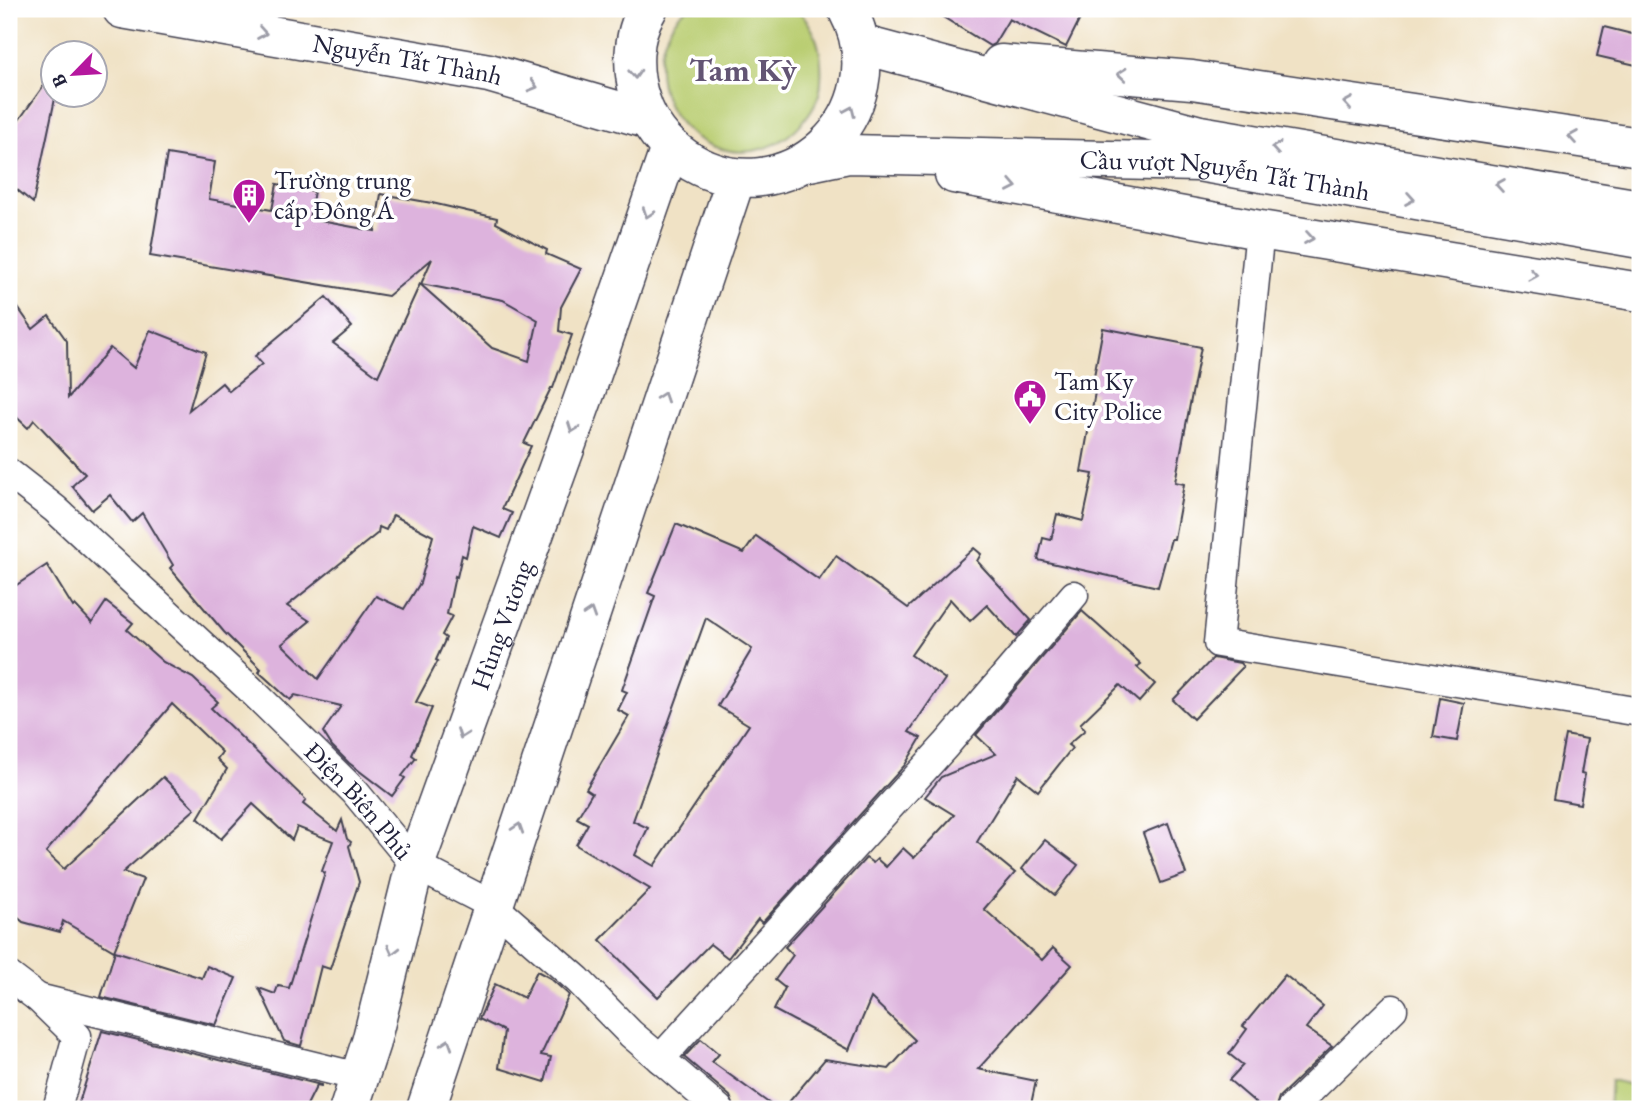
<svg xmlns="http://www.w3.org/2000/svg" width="1649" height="1118" font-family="'EB Garamond',serif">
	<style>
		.green { fill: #bace72; stroke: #6e7856; stroke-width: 2 }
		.building { fill: #ddb3dd; fill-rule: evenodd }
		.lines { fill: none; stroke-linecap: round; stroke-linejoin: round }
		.minor-casing { stroke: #413f50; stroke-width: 31 }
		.secondary-casing { stroke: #413f50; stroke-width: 41 }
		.minor { stroke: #fff; stroke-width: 28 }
		.secondary { stroke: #fff; stroke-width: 38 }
		.oneway { stroke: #9c9ca7 }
		.labels { text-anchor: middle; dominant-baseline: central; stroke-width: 7; stroke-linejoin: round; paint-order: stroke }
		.street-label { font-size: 26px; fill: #22223b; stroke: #fff }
		.poi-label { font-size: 26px; fill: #22223b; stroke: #fff; text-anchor: start }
		.district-label { font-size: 33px; font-weight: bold; fill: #635574; stroke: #fff }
	</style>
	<rect width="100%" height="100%" fill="#fff"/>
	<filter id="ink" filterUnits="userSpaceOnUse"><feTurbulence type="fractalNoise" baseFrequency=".0143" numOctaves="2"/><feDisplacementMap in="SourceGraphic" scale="14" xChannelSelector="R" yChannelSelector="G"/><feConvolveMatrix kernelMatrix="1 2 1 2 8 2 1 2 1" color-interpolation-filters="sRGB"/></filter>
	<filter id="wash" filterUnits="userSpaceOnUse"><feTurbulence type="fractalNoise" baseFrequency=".00686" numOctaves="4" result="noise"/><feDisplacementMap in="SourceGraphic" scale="28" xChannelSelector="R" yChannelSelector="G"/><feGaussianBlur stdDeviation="1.57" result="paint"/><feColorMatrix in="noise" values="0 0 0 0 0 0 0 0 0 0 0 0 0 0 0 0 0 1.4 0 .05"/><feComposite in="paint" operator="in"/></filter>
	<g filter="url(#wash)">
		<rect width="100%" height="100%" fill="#f0e2c5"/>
		<g class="green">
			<path d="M686,9h109c22,16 28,46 26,72 0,14 -8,28 -16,38 -49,63 -142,28 -145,-49 -1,-22 8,-47 26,-61z"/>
			<polygon points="1611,1080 1640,1087 1640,1109 1609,1109"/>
		</g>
		<g id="blocks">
			<g class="building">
				<polygon points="930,9 1085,9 1066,47 1009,19 994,44 990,46"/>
				<polygon points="1604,27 1640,36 1640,66 1597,56"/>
				<polygon points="52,74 52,94 56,94 33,203 9,183 9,134"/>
				<path d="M167,154l48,8 -6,37 63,11 5,-26 37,7 -5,28 66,12 6,-37 51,9 65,15 -1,5 51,27 -1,4 35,15 -20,38 -2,24 13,4 -19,53h-2l-27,55 7,3 -29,63 10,4 -11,25 -28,-12 -7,31 -4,-2 -5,22 -2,-1 -8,38 5,2 -10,19 4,3 -10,22 2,1 -22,41 16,6 -20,47 4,3 -14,18 3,2 -13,18 -43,-33 -17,-17 -9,-14 18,-26 -46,-11 -5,5 -31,-28 2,-3 -37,-37 -54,-64 3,-3 -31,-52 -10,9 -22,-27 -18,15 -20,-24 13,-12 -51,-54 -6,8 -19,-18v-115l24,34 16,-13 18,25 1,57 42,-50 24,20 16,-38 56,22 -17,58 33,-27 7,8 33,-27 -7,-8 71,-59 26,30 -19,16 45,33 42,-92 72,64 37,13 9,-41 -35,-20 -82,-16 11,-25 -44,37 -238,-40zM393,515l40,21 -13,47 -16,26 -28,-13 -58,83 -36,-35 28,-23 -23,-15 91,-73 1,-6 7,3z"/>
				<polygon points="1103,328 1201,347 1175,482 1184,484 1174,539 1171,539 1158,587 1038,560 1043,538 1051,540 1057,514 1083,521 1093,474 1081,472 1095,392 1091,392"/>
				<path d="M676,524l68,29 12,-17 63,44 17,-24 72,52 66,-60 7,6 -4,7 54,59 -15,17 -29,-32 -17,16 -20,-22 -39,56 34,24 -36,53 12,6 -16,27 -143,158 -4,-4 -30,39 -18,-14 -52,53 -58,-57 50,-51 -74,-44 12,-21 -11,-6 15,-25 -6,-4 43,-73 -11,-6 9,-18 -5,-2 33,-94 -7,-3zM706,618l46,31 -34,57 31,19 -95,141 -19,-11 13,-27 -15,-7z"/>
				<polygon points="47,565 73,607 75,605 92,623 106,602 133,623 127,630 163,662 193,678 218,702 211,708 306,800 303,804 337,831 342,820 347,839 351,842 349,846 359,882 330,969 321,966 301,1046 284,1041 259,988 275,994 278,986 289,988 325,873 322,871 333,841 297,827 292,840 253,804 221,839 198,818 227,769 217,759 222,752 172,704 46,852 64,869 163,777 195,809 123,872 143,879 114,951 63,921 60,932 23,922 9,910 9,590"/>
				<polygon points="1082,611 1141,664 1137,667 1155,684 1139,702 1120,685 1080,724 1085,730 1068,745 1072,748 1038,791 1018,775 977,842 1015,873 984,909 1042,960 1053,948 1072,965 978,1069 1036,1081 1030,1109 783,1109 825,1059 889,1069 915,1040 871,998 849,1050 774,1010 785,988 775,980 793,955 785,947 866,858 873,863 877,859 886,867 903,848 914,858 954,815 925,797 941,777 996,754 976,735"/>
				<polygon points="1213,658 1240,663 1243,667 1193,719 1173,700"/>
				<polygon points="1440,698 1464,703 1457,741 1433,737"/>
				<polygon points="1565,735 1587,739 1581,773 1585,774 1580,804 1553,799"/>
				<polygon points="1168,823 1186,874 1161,883 1143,833"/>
				<polygon points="1045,840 1078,865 1055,895 1022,869"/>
				<polygon points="115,951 202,978 207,966 236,978 216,1025 101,997"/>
				<polygon points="537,971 550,978 569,995 541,1055 551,1057 545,1082 499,1068 504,1031 479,1019 495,984 524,998"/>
				<polygon points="1285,975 1323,1006 1306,1028 1332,1046 1279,1097 1275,1109 1263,1109 1229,1080 1243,1065 1229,1054 1247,1029 1243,1026"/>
				<polygon points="102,1031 321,1085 321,1086 317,1085 305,1109 77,1109"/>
				<polygon points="701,1039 719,1054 712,1062 777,1109 735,1109 730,1096 684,1057"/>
			</g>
		</g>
	</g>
	<g filter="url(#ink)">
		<use href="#blocks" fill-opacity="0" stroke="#413f50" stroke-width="2"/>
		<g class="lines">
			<defs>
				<g id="minor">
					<polyline points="1260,230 1218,643 1640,712"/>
					<path id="s1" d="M9,473l46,36 196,181 104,102 60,73 77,40 86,75 53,54 88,75"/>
					<polyline points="9,976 38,998 77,1036 57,1109"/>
					<polyline points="38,998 359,1077"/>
					<polyline points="660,1059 946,745 1074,595"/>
					<polyline points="1291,1109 1393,1009"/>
				</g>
				<g id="secondary">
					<path id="s2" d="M122,9l367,64 158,46"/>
					<path d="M648,9c-17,27 -17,63 -7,92 8,24 23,43 44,57 99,66 218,-46 162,-149"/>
					<polyline points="860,44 1200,135 1640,209"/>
					<polyline points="1001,64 1192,80 1640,147"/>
					<path id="s3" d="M805,163l44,-9 349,8 442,77"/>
					<polyline points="954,174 1260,230 1640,292"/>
					<path id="s4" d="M349,1109l22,-67 44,-177 172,-477 83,-240"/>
					<polyline points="426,1109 736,178"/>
				</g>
			</defs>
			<use href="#minor" class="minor-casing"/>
			<use href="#secondary" class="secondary-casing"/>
			<use href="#minor" class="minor"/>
			<use href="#secondary" class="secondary"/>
		</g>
		<defs><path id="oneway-chevron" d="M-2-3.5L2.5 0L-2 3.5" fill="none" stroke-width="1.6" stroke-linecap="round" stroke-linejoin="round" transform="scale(1.75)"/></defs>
		<g class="oneway">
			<use href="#oneway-chevron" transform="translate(262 33) rotate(10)"/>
			<use href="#oneway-chevron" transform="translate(635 74) rotate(87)"/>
			<use href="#oneway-chevron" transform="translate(1122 74) rotate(-175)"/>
			<use href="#oneway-chevron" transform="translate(533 86) rotate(16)"/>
			<use href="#oneway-chevron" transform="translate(1348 103) rotate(-171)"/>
			<use href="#oneway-chevron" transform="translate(850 111) rotate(-66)"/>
			<use href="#oneway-chevron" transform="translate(1573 137) rotate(-171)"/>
			<use href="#oneway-chevron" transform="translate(1276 148) rotate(-171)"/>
			<use href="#oneway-chevron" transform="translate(1500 185) rotate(-171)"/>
			<use href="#oneway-chevron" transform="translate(1012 186) rotate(11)"/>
			<use href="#oneway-chevron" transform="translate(1410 199) rotate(10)"/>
			<use href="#oneway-chevron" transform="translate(648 213) rotate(109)"/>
			<use href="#oneway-chevron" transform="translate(1309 238) rotate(9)"/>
			<use href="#oneway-chevron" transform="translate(1533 275) rotate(9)"/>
			<use href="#oneway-chevron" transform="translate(663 397) rotate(-71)"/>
			<use href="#oneway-chevron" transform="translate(573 428) rotate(110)"/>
			<use href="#oneway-chevron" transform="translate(590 613) rotate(-72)"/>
			<use href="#oneway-chevron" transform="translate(462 734) rotate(110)"/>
			<use href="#oneway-chevron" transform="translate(518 828) rotate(-72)"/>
			<use href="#oneway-chevron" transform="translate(393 950) rotate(104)"/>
			<use href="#oneway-chevron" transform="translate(447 1044) rotate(-72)"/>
		</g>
	</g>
	<defs>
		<symbol id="building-pin" viewBox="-11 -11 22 30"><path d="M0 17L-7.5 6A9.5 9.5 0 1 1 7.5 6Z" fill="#b5179e" stroke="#fff"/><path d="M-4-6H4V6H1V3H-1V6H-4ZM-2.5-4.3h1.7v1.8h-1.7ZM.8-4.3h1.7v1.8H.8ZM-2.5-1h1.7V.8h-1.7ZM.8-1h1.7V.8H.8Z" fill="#fff"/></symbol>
		<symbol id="civic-pin" viewBox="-11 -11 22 30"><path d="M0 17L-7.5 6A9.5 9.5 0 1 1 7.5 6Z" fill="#b5179e" stroke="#fff"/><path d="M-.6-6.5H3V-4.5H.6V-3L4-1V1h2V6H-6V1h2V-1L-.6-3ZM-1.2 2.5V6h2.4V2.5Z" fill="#fff"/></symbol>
	</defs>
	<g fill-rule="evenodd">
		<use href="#building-pin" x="230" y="176" width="38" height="52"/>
		<use href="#civic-pin" x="1011" y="377" width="38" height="52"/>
	</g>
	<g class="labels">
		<g class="street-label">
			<text stroke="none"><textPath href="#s2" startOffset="290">Nguyễn Tất Thành</textPath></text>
			<text stroke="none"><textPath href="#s3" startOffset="422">Cầu vượt Nguyễn Tất Thành</textPath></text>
			<text stroke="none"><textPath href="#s4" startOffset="508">Hùng Vương</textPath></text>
			<text stroke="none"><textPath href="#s1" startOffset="480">Điện Biên Phủ</textPath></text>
		</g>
		<g class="poi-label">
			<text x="274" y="180">Trường trung<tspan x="274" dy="30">cấp Đông Á</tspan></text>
			<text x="1054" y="381">Tam Ky<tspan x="1054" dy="30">City Police</tspan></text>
		</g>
		<g class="district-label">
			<text x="743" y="69">Tam Kỳ</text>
		</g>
	</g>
	<rect width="1649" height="1118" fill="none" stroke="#fff" stroke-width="35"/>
	<g transform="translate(74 74) rotate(245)"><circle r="33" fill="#ffffff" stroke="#a7a7b1" stroke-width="2"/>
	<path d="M0-5L12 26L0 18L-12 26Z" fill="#b5179e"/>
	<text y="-10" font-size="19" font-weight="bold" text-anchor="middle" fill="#22223b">B</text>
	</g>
</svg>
